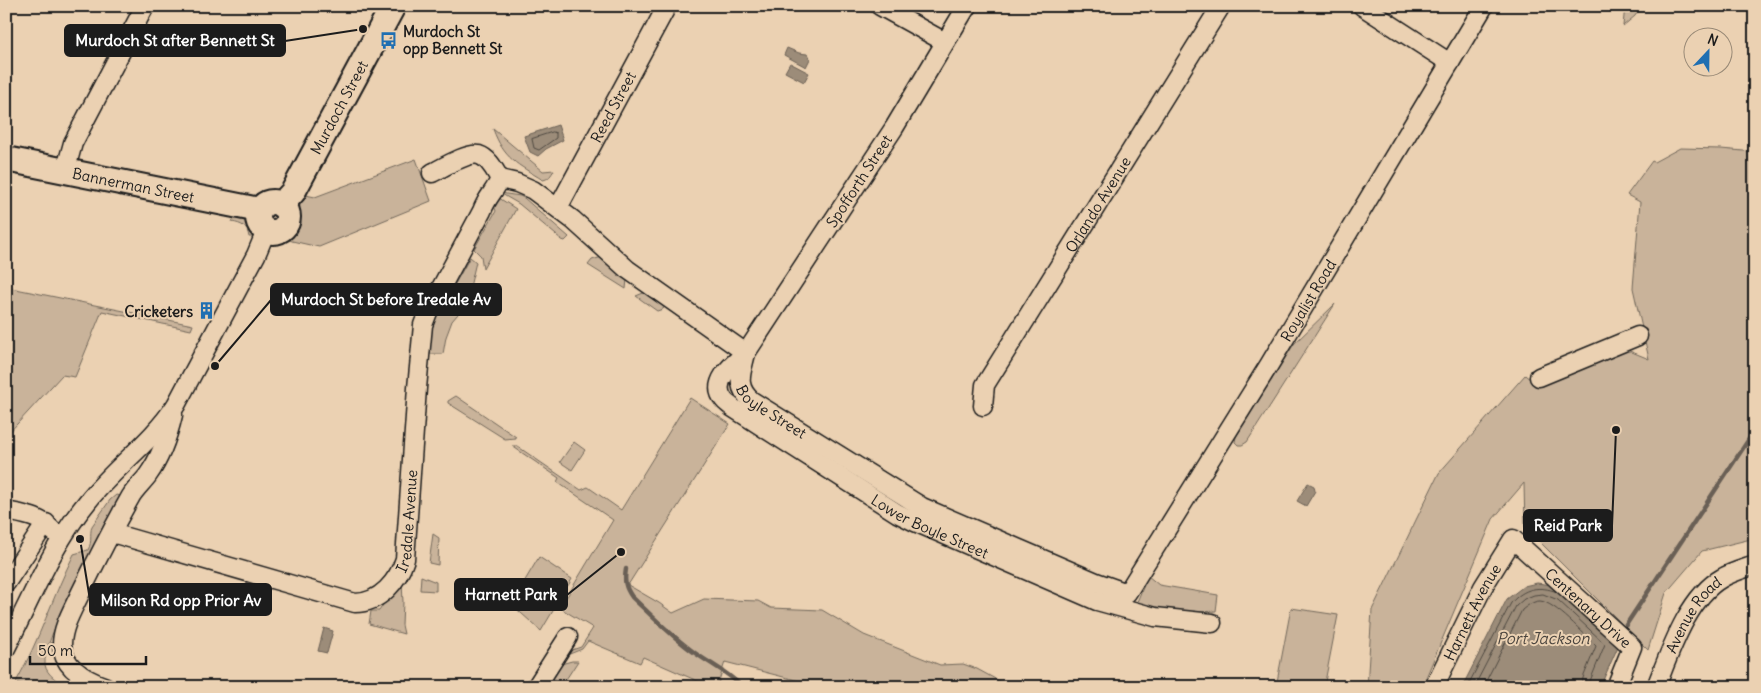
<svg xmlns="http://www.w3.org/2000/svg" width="1761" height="693" font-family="Delius,sans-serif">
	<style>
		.green { fill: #c9b39a; stroke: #72685b }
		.water { fill: #9c8c79; stroke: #695f54 }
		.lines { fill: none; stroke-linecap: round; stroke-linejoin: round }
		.shore { stroke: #4f4941; stroke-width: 1 }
		.stream { stroke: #695f54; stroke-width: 4.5 }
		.street-casing { stroke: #1c1c1c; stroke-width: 21 }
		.secondary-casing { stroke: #1c1c1c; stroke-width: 28 }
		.street { stroke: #ebd1b2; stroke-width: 18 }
		.secondary { stroke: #ebd1b2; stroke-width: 24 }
		.labels { text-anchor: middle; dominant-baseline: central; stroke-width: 4; stroke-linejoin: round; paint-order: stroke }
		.poi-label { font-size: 15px; font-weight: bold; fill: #1c1c1c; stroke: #ebd1b2; text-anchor: start }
		.street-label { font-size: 15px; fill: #1c1c1c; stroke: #ebd1b2 }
		.water-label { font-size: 16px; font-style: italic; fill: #49433d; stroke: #ebd1b2 }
		.leader { fill: none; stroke: #1c1c1c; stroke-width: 2 }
		.callout-dot { fill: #1c1c1c; stroke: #ebd1b2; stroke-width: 2 }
		.callout { fill: #1c1c1c; stroke: #1c1c1c; stroke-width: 2 }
		.callout-label { font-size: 16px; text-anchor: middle; font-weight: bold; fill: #fff }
	</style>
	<rect width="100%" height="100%" fill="#ebd1b2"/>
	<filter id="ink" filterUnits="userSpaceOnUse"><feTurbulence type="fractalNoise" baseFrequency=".02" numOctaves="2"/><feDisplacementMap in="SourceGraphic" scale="10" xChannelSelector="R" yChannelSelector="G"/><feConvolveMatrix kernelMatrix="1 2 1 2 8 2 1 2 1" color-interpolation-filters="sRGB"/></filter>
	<g filter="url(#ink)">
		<g class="green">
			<polygon points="1625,6 1641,6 1635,16 1623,26"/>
			<path d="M493,129l50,42 11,-1c-3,5 -5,9 -11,10 -26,-16 -39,-21 -50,-51z"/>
			<polygon points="1680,148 1721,149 1755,152 1755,538 1702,551 1666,593 1648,650 1525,527 1524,483 1493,519 1422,687 1367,687 1372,610 1439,473 1525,375 1539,387 1575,367 1627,350 1649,359 1633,288 1640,202 1627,195 1652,161 1654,162"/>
			<path d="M416,159l15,42 -112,46 -27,-6 -9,-4c14,-16 17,-22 18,-43l14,3z"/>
			<polygon points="500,193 520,196 524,198 569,237 565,241 562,240 519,204"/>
			<polygon points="496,196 516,209 483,269 481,256 474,249 496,211 492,201"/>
			<path d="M236,215c12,4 17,9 17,22h-4c-2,-11 -7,-13 -17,-15z"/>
			<polygon points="470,257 476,262 469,291 458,314 452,321 446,337 443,354 429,354 433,323"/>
			<polygon points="602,257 627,279 626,289 588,265 592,260"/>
			<polygon points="6,287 193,325 191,330 102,311 75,377 62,375 6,436"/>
			<polygon points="648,291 666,305 663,309 657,311 636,296"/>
			<polygon points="1335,304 1247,442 1242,445 1238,445 1235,442 1236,437 1294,344"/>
			<polygon points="456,396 516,437 516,438 505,439 448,403 448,401"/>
			<polygon points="690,398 730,424 628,585 659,603 673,613 704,599 758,601 771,608 822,610 864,635 940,665 963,664 977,669 1010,687 811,687 811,684 725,662 717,687 711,687 643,657 640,663 588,641 582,649 562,657 569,651 581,647 593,628 560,608 613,520 557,482 559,478 512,446 517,446 581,490 588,487 621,510"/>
			<polygon points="574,442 585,450 572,470 560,462"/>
			<path d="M116,495l4,1 -1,4c-14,27 -78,140 -74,165 2,10 13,16 21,22h-35l-15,-5c23,-41 37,-86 58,-128l14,-4c5,-10 1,-14 4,-24l18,-26z"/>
			<polygon points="433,534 439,538 438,565 429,563"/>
			<polygon points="539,557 572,579 541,631 511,604"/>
			<polygon points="421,576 436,582 436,591 420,590"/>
			<polygon points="1148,576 1159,585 1218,595 1216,611 1185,613 1143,612 1136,604"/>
			<polygon points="402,582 403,602 402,625 404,634 369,624 371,611 379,611 391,593"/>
			<polygon points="1291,608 1338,615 1324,687 1276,687"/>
			<polygon points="572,661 578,661 561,687 543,687 557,665"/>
		</g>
		<g class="water">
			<polygon points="787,48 799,53 807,54 810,59 806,67 784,55"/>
			<polygon points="790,63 809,73 804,82 785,72"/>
			<polygon points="558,125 563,140 546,149 538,156 530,152 524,136"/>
			<polygon points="1308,483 1314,486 1315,491 1306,506 1297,501"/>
			<polygon points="1537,583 1552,585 1620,642 1600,687 1462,687 1507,599 1524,586"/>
			<polygon points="324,628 333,631 327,653 318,651"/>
		</g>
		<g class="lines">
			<g class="shore">
				<polygon points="553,132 556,133 556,138 539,150 534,148 532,139"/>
				<path d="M1467,687l44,-84c13,-15 28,-18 46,-11"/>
				<polyline points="1474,687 1516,606 1524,599 1534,595 1543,594 1558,600 1605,644 1590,681 1590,687"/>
				<path d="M1483,687l39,-77c5,-4 11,-9 18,-9 15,1 45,34 56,45l-13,32 -1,9"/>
			</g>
			<g class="stream">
				<path d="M626,569c-2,12 -1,18 6,28 20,19 40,40 63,56 17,12 33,19 47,34"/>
				<polyline points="1626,625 1755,430"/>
			</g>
			<defs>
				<g id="street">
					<polyline points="880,6 945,42"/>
					<path id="s1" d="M967,6l-73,122 -148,225c-12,10 -37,29 -22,47 2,3 6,5 9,8l164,105 18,9 182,79 58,16 57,6"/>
					<polyline points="1362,6 1450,63"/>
					<polyline points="65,172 73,143 145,6"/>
					<path d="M432,173c10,-5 36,-21 47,-18 10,3 16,16 21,24l17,4 16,7 40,30 54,49 119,84"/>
					<path id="s2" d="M558,208l109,-202"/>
					<path id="s3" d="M746,353c-4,19 -12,33 6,48l170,106 174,75 31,11 142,-228 215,-359"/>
					<polyline points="1539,377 1638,336"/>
					<path id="s4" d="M983,406l2,-21 236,-379"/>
					<path d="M6,511c20,4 34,5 48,21"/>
					<path id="s5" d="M112,533l243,70c25,0 43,-22 50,-44l12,-171 6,-63 5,-13 54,-101c5,-14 13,-20 18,-32"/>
					<polyline points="6,583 46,523"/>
					<path d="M6,648c25,-49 47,-105 82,-147 27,-34 64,-59 88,-96l80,-150 10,-24"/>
					<path d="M106,687c-20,-7 -43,-19 -44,-42 0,-18 11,-36 18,-51 16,-33 33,-66 51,-98 5,-8 12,-14 17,-21 13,-18 20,-39 25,-60"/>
					<polyline points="536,687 568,637"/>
					<path id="s6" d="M1434,687l49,-100 30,-48 119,108 -16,40"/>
					<path id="s7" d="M1656,687c14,-35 32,-90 66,-109 10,-6 22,-9 33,-13"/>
				</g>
				<g id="secondary">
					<path id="s8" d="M6,159l253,51"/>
					<circle cx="273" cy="217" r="15"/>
					<path id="s9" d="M281,205l12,-13 100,-186"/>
				</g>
			</defs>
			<use href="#street" class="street-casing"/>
			<use href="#secondary" class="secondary-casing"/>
			<use href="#street" class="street"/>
			<use href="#secondary" class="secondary"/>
		</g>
	</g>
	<defs>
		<symbol id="bus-bare" viewBox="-9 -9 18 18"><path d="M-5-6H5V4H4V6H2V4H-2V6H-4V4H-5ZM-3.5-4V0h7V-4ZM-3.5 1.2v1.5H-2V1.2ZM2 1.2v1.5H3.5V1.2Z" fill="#1f6fb2" stroke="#ebd1b2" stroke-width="2.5" paint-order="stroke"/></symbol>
		<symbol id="building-bare" viewBox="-9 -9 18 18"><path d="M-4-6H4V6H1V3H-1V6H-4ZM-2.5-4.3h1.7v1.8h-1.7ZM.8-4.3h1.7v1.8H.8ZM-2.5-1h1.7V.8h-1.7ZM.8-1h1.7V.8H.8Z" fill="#1f6fb2" stroke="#ebd1b2" stroke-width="2.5" paint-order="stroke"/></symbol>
	</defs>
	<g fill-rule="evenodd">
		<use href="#bus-bare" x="376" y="28" width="25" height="25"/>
		<use href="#building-bare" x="194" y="298" width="25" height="25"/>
	</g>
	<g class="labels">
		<g class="poi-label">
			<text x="403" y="31">Murdoch St<tspan x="403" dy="17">opp Bennett St</tspan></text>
			<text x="193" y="311" text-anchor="end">Cricketers</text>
		</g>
		<g class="street-label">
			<text stroke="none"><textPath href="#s9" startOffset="114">Murdoch Street</textPath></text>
			<text stroke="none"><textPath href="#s2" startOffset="115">Reed Street</textPath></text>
			<text transform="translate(859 181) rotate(-57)">Spofforth Street</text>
			<text stroke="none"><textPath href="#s8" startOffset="130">Bannerman Street</textPath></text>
			<text stroke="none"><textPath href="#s4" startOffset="234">Orlando Avenue</textPath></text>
			<text stroke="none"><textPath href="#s3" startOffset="819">Royalist Road</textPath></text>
			<text stroke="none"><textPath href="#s3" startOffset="74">Boyle Street</textPath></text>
			<text stroke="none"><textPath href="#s5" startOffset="362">Iredale Avenue</textPath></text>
			<text stroke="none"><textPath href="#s1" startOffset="712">Lower Boyle Street</textPath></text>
			<text stroke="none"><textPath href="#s6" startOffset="270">Centenary Drive</textPath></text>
			<text stroke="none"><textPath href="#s6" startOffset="84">Harnett Avenue</textPath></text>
			<text stroke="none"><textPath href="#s7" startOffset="82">Avenue Road</textPath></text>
		</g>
		<g class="water-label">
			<text x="1543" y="638">Port Jackson</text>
		</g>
	</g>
	<path class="leader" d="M363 29L285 41M215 366L271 300M1616 430L1612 526M621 552L567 595M80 539L90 600"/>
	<g class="callout-dot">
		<circle cx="363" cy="29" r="5"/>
		<circle cx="215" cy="366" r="5"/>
		<circle cx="1616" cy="430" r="5"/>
		<circle cx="621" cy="552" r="5"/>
		<circle cx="80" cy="539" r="5"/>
	</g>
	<g class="callout">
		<rect x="65" y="25" width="220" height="31" rx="5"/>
		<rect x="271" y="284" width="230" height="31" rx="5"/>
		<rect x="1524" y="510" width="88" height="31" rx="5"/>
		<rect x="455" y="579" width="112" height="31" rx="5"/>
		<rect x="90" y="584" width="181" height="31" rx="5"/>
	</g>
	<g class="callout-label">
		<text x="175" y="46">Murdoch St after Bennett St</text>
		<text x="386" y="305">Murdoch St before Iredale Av</text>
		<text x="1568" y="531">Reid Park</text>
		<text x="511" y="600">Harnett Park</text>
		<text x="181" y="606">Milson Rd opp Prior Av</text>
	</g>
	<rect width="1761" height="693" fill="none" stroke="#ebd1b2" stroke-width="25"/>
	<rect x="12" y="12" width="1736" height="668" fill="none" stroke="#1c1c1c" stroke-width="2" filter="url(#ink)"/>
	<g transform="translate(1708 52) rotate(22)"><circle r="24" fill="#ebd1b2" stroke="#988976"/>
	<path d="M0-4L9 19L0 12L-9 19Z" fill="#1f6fb2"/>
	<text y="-8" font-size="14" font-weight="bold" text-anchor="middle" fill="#1c1c1c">N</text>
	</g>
	<path d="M30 656v8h116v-8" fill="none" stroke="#1c1c1c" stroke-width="2.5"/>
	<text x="38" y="656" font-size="15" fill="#1c1c1c" stroke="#ebd1b2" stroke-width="4" paint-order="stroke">50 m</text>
</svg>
